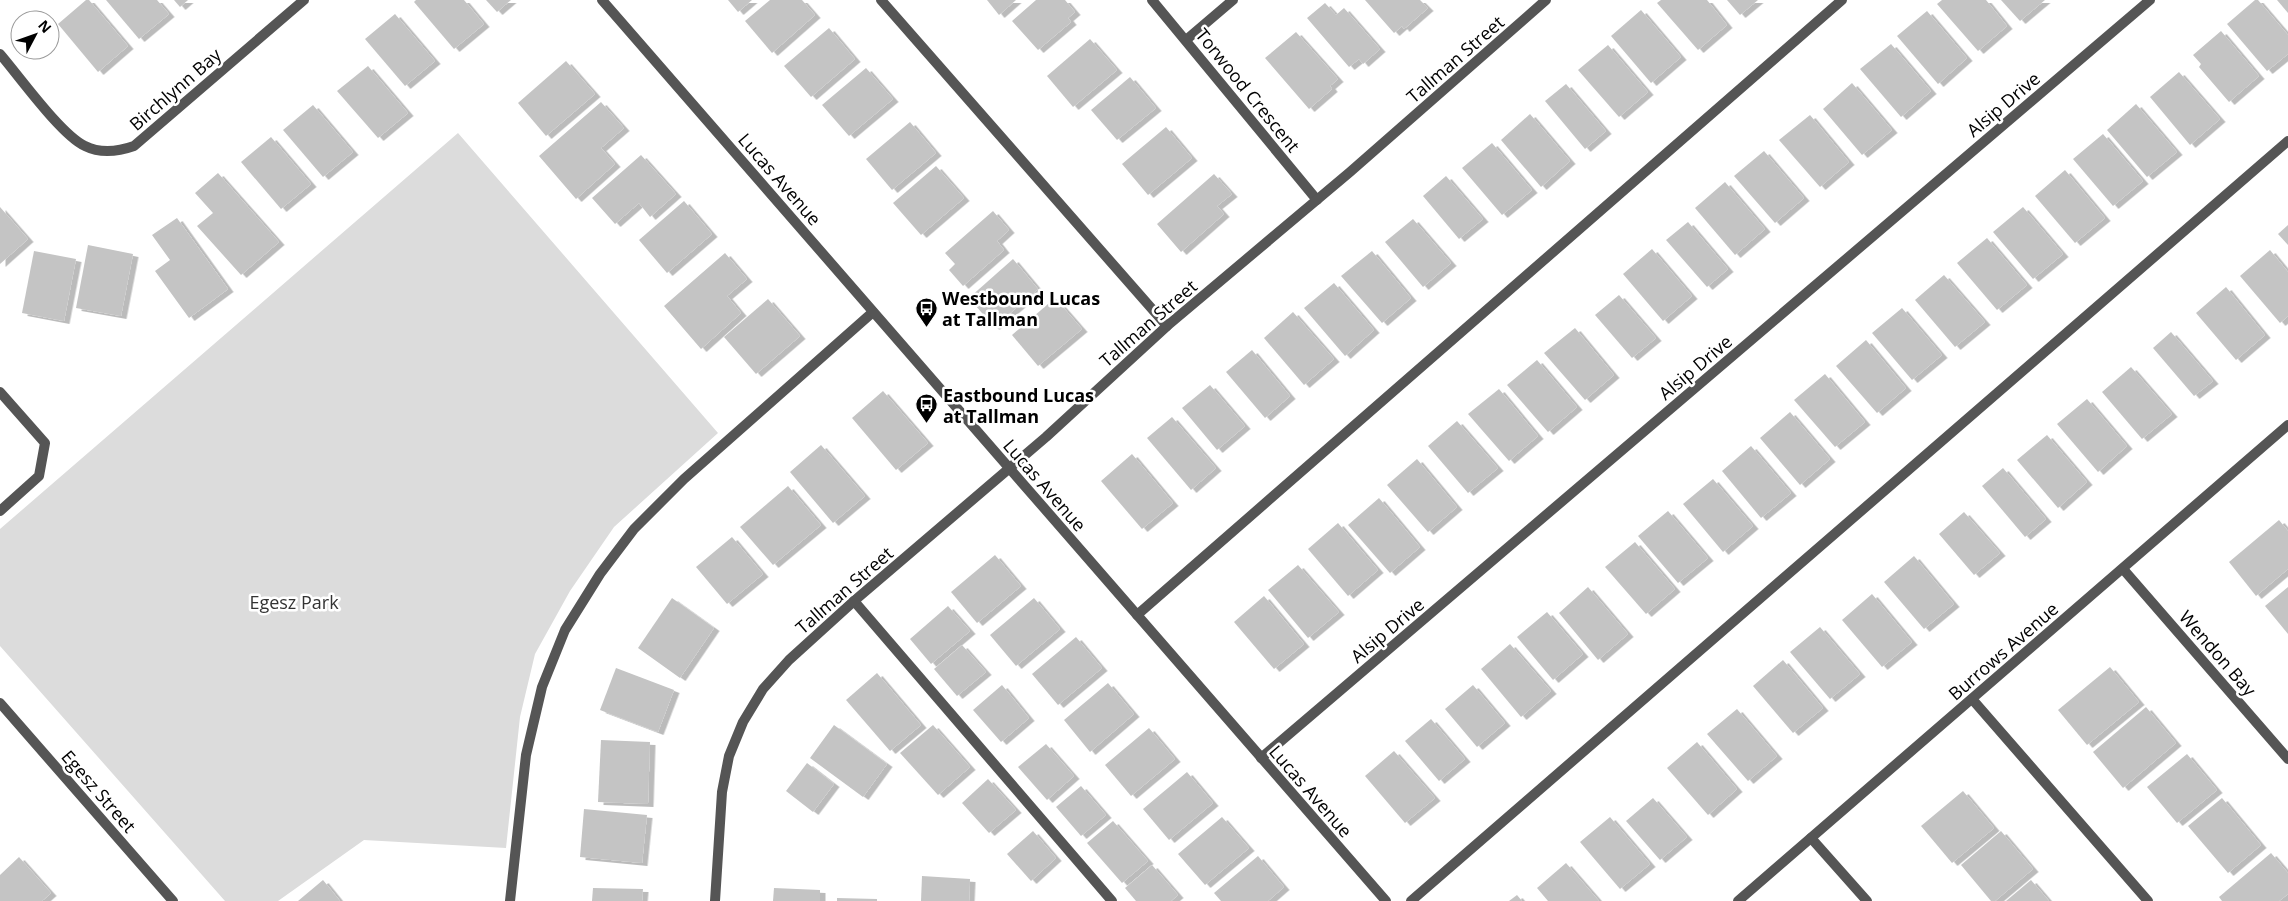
<svg xmlns="http://www.w3.org/2000/svg" width="2288" height="901" font-family="'Open Sans',sans-serif">
	<style>
		.green { fill: #dcdcdc }
		.building { fill: #c4c4c4; filter: url(#shadow) }
		.lines { fill: none; stroke-linecap: round; stroke-linejoin: round }
		.service { stroke: #555; stroke-width: 10 }
		.minor { stroke: #555; stroke-width: 10 }
		.tertiary { stroke: #555; stroke-width: 10 }
		.labels { text-anchor: middle; dominant-baseline: central; stroke-width: 5; stroke-linejoin: round; paint-order: stroke }
		.street-label { font-size: 18px; fill: #000; stroke: #fff }
		.poi-label { font-size: 18px; font-weight: bold; fill: #000; stroke: #fff; text-anchor: start }
		.park-label { font-size: 18px; fill: #333; stroke: #fff }
	</style>
	<defs>
		<filter id="shadow"><feDropShadow dx="5.5" dy="3" stdDeviation="0" flood-color="#0004"/></filter>
	</defs>
	<rect width="100%" height="100%" fill="#fff"/>
	<polygon class="green" points="458,133 718,433 614,527 570,591 535,654 520,717 506,848 364,840 278,901 225,901 0,646 0,529"/>
	<g class="building">
		<polygon points="86,0 89,0 128,46 98,72 58,24"/>
		<polygon points="106,0 157,0 169,14 139,39"/>
		<polygon points="174,0 188,0 180,7"/>
		<polygon points="416,0 464,0 484,24 454,49 414,2"/>
		<polygon points="486,0 511,0 497,12"/>
		<polygon points="728,0 752,0 738,12"/>
		<polygon points="770,0 802,0 815,15 772,53 745,21"/>
		<polygon points="987,0 1016,0 999,15"/>
		<polygon points="1036,0 1065,0 1075,12 1068,18 1071,22 1038,50 1012,21"/>
		<polygon points="1365,0 1420,0 1428,8 1404,29 1402,26 1394,33"/>
		<polygon points="1661,0 1707,0 1727,25 1698,50 1657,3"/>
		<polygon points="1727,0 1758,0 1740,15"/>
		<polygon points="1942,0 1986,0 2007,26 1978,51 1937,4"/>
		<polygon points="2001,0 2045,0 2020,21"/>
		<polygon points="2255,0 2258,0 2288,35 2288,54 2267,71 2227,24"/>
		<polygon points="2277,0 2288,0 2288,13"/>
		<polygon points="1325,3 1336,15 1344,8 1380,49 1363,64 1359,59 1349,67 1307,18"/>
		<polygon points="1641,10 1681,57 1651,83 1611,36"/>
		<polygon points="1927,11 1967,58 1938,84 1897,36"/>
		<polygon points="395,14 435,61 405,86 365,39"/>
		<polygon points="829,28 855,59 811,97 784,66"/>
		<polygon points="2221,31 2259,76 2229,102 2199,67 2201,64 2193,55"/>
		<polygon points="1296,32 1338,79 1330,86 1332,89 1309,109 1265,58"/>
		<polygon points="1090,39 1117,70 1073,107 1047,76"/>
		<polygon points="1891,44 1931,91 1901,117 1860,69"/>
		<polygon points="1608,45 1648,92 1619,117 1578,70"/>
		<polygon points="566,61 595,94 546,136 518,103"/>
		<polygon points="368,66 408,113 378,138 337,91"/>
		<polygon points="866,68 893,99 849,136 822,105"/>
		<polygon points="2179,72 2220,119 2190,145 2150,97"/>
		<polygon points="1130,77 1156,108 1117,140 1091,110"/>
		<polygon points="1852,83 1892,130 1862,155 1823,109"/>
		<polygon points="1566,84 1606,131 1585,149 1545,101"/>
		<polygon points="601,102 624,128 601,148 615,164 576,199 539,156"/>
		<polygon points="2136,104 2177,152 2147,177 2107,130"/>
		<polygon points="313,105 353,152 323,177 283,130"/>
		<polygon points="1530,114 1570,161 1541,187 1501,140"/>
		<polygon points="1810,115 1849,162 1820,187 1779,140"/>
		<polygon points="910,122 936,153 892,190 866,159"/>
		<polygon points="1166,127 1192,158 1148,195 1122,164"/>
		<polygon points="2103,134 2143,181 2113,206 2073,159"/>
		<polygon points="271,137 311,184 281,209 241,162"/>
		<polygon points="1492,143 1532,190 1502,215 1462,168"/>
		<polygon points="1764,151 1804,198 1775,223 1734,176"/>
		<polygon points="641,155 676,194 650,217 639,203 615,224 592,198"/>
		<polygon points="936,166 964,198 921,235 893,203"/>
		<polygon points="2065,170 2105,218 2075,243 2035,196"/>
		<polygon points="218,173 279,242 241,275 197,226 213,213 195,193"/>
		<polygon points="1214,174 1232,194 1217,206 1224,214 1181,252 1157,224"/>
		<polygon points="1446,176 1483,219 1459,239 1423,196"/>
		<polygon points="1725,182 1765,229 1735,255 1695,208"/>
		<polygon points="684,201 712,234 667,273 639,240"/>
		<polygon points="0,207 28,239 0,264"/>
		<polygon points="2023,207 2063,254 2033,279 1993,232"/>
		<polygon points="993,211 1009,230 997,241 1004,250 963,286 949,270 955,264 945,253"/>
		<polygon points="177,218 228,289 189,318 155,271 170,260 152,235"/>
		<polygon points="1413,219 1451,263 1423,287 1385,242"/>
		<polygon points="1688,222 1728,269 1707,287 1666,240"/>
		<polygon points="2288,225 2288,245 2278,234"/>
		<polygon points="1987,238 2027,285 1997,310 1957,263"/>
		<polygon points="88,245 133,254 121,316 76,308"/>
		<polygon points="1652,249 1692,296 1663,321 1623,274"/>
		<polygon points="2270,250 2288,272 2288,316 2280,323 2240,276"/>
		<polygon points="34,251 76,259 64,321 22,313"/>
		<polygon points="1372,251 1411,298 1382,323 1341,276"/>
		<polygon points="725,253 747,279 727,296 741,313 701,349 664,306"/>
		<polygon points="1013,259 1038,289 994,327 969,298"/>
		<polygon points="1944,275 1985,322 1955,347 1915,300"/>
		<polygon points="1334,283 1374,330 1345,356 1304,308"/>
		<polygon points="2226,287 2265,335 2236,360 2196,313"/>
		<polygon points="1619,295 1656,338 1632,358 1595,315"/>
		<polygon points="1055,298 1082,329 1038,366 1012,335"/>
		<polygon points="768,299 800,336 756,374 724,337"/>
		<polygon points="1902,308 1942,355 1912,380 1872,333"/>
		<polygon points="1293,312 1334,359 1304,385 1264,338"/>
		<polygon points="1575,328 1614,375 1585,400 1544,353"/>
		<polygon points="2171,332 2213,381 2194,396 2153,348"/>
		<polygon points="1866,340 1906,388 1877,413 1836,366"/>
		<polygon points="1252,350 1290,396 1265,418 1226,372"/>
		<polygon points="1537,360 1577,407 1548,432 1507,385"/>
		<polygon points="2131,367 2172,414 2142,439 2102,392"/>
		<polygon points="1825,374 1865,422 1835,447 1794,400"/>
		<polygon points="1210,385 1245,426 1217,450 1182,408"/>
		<polygon points="1499,389 1538,436 1509,461 1468,414"/>
		<polygon points="883,391 928,443 896,470 852,418"/>
		<polygon points="2087,399 2127,446 2098,472 2057,424"/>
		<polygon points="1790,412 1830,459 1800,485 1760,438"/>
		<polygon points="1172,417 1216,468 1191,490 1147,438"/>
		<polygon points="1457,421 1498,468 1468,493 1428,446"/>
		<polygon points="2047,435 2087,482 2058,508 2017,460"/>
		<polygon points="821,445 865,496 833,523 790,472"/>
		<polygon points="1751,446 1791,493 1761,518 1722,471"/>
		<polygon points="1132,454 1173,503 1142,529 1101,481"/>
		<polygon points="1417,459 1457,507 1428,532 1387,485"/>
		<polygon points="2003,468 2046,519 2025,537 1982,486"/>
		<polygon points="1713,479 1753,526 1723,552 1683,504"/>
		<polygon points="788,486 821,525 773,565 740,527"/>
		<polygon points="1379,498 1420,547 1390,573 1348,525"/>
		<polygon points="1668,511 1708,558 1678,583 1638,536"/>
		<polygon points="1964,512 2000,553 1974,575 1939,534"/>
		<polygon points="2279,520 2288,531 2288,569 2256,596 2229,562"/>
		<polygon points="1338,523 1378,570 1348,596 1308,549"/>
		<polygon points="732,537 763,574 727,604 696,567"/>
		<polygon points="1635,542 1675,589 1646,614 1605,567"/>
		<polygon points="995,555 1021,586 977,623 951,592"/>
		<polygon points="1914,556 1954,604 1924,629 1884,582"/>
		<polygon points="1298,565 1339,612 1308,638 1268,590"/>
		<polygon points="1588,587 1628,634 1598,660 1559,613"/>
		<polygon points="2288,587 2288,634 2265,606"/>
		<polygon points="1872,594 1912,642 1882,667 1842,620"/>
		<polygon points="1264,596 1304,644 1274,669 1234,622"/>
		<polygon points="672,598 714,628 680,678 638,648"/>
		<polygon points="1034,598 1060,629 1016,666 990,635"/>
		<polygon points="948,606 970,631 931,664 910,639"/>
		<polygon points="1547,612 1583,654 1553,680 1517,637"/>
		<polygon points="1820,627 1860,674 1830,699 1790,652"/>
		<polygon points="1076,637 1102,668 1058,705 1032,674"/>
		<polygon points="1510,644 1551,691 1521,717 1481,669"/>
		<polygon points="962,645 986,672 957,696 934,669"/>
		<polygon points="1783,660 1823,708 1793,733 1753,686"/>
		<polygon points="2110,667 2139,702 2087,745 2058,710"/>
		<polygon points="616,668 674,690 658,732 600,710"/>
		<polygon points="877,673 921,725 890,751 846,700"/>
		<polygon points="1108,683 1134,714 1090,752 1064,720"/>
		<polygon points="1002,685 1029,718 1001,742 973,710"/>
		<polygon points="1473,685 1505,723 1477,747 1445,709"/>
		<polygon points="2146,707 2176,743 2123,788 2093,752"/>
		<polygon points="1737,709 1777,756 1748,781 1707,734"/>
		<polygon points="1431,719 1465,759 1439,781 1405,741"/>
		<polygon points="834,725 887,764 863,797 810,758"/>
		<polygon points="933,725 970,767 938,795 900,753"/>
		<polygon points="1149,728 1175,759 1131,796 1105,765"/>
		<polygon points="601,740 650,742 648,804 598,802"/>
		<polygon points="1697,742 1737,789 1708,815 1667,768"/>
		<polygon points="1046,744 1074,776 1047,800 1018,767"/>
		<polygon points="1394,751 1435,798 1405,823 1365,776"/>
		<polygon points="2187,754 2217,790 2177,823 2147,787"/>
		<polygon points="807,763 834,784 813,812 786,791"/>
		<polygon points="1187,772 1213,803 1169,840 1143,809"/>
		<polygon points="988,779 1016,810 989,833 962,803"/>
		<polygon points="1081,786 1106,815 1081,836 1056,807"/>
		<polygon points="1963,791 1994,828 1952,863 1921,826"/>
		<polygon points="1653,798 1687,837 1660,860 1626,821"/>
		<polygon points="2222,798 2261,845 2228,873 2188,826"/>
		<polygon points="584,809 647,815 642,863 580,857"/>
		<polygon points="1222,817 1249,848 1205,885 1178,854"/>
		<polygon points="1610,817 1650,864 1620,889 1580,842"/>
		<polygon points="1113,821 1148,861 1122,883 1087,843"/>
		<polygon points="1033,831 1056,858 1031,881 1007,854"/>
		<polygon points="2001,831 2033,869 1995,901 1991,901 1961,865"/>
		<polygon points="2271,853 2288,873 2288,894 2279,901 2222,901 2219,897"/>
		<polygon points="1258,856 1284,887 1268,901 1221,901 1214,893"/>
		<polygon points="19,857 51,893 42,901 0,901 0,875"/>
		<polygon points="1566,863 1599,901 1548,901 1537,888"/>
		<polygon points="1152,865 1178,895 1171,901 1136,901 1125,888"/>
		<polygon points="922,876 970,879 969,901 921,901"/>
		<polygon points="323,880 340,901 298,901"/>
		<polygon points="2031,880 2049,901 2006,901"/>
		<polygon points="593,888 643,889 642,901 592,901"/>
		<polygon points="774,888 820,890 820,901 773,901"/>
		<polygon points="1517,895 1522,901 1509,901"/>
		<polygon points="837,898 877,899 877,901 837,901"/>
	</g>
	<g class="lines">
		<g class="service">
			<polyline points="881,0 1167,326"/>
			<polyline points="1186,40 1233,0"/>
			<polyline points="0,392 45,443 39,476 0,511"/>
			<polyline points="854,601 1112,901"/>
			<polyline points="1137,615 1842,0"/>
			<polyline points="1972,699 2148,901"/>
			<polyline points="510,901 526,755 542,687 565,630 600,574 634,529 684,479 873,312"/>
			<polyline points="1411,901 2288,141"/>
		</g>
		<g class="minor">
			<polyline points="602,0 1386,901"/>
			<polyline points="1152,0 1317,200"/>
			<path d="M0,54c19,22 61,81 85,92 16,8 32,6 49,0l170,-146"/>
			<polyline points="2123,569 2288,759"/>
			<polyline points="1261,758 2150,0"/>
			<polyline points="1811,838 1867,901"/>
			<polyline points="715,901 722,792 729,756 743,722 763,689 789,660 854,601 1046,437 1167,326 1350,172 1546,0"/>
		</g>
		<g class="tertiary">
			<polyline points="0,703 173,901"/>
			<polyline points="1738,901 2288,425"/>
		</g>
	</g>
	<defs>
		<symbol id="bus-pin" viewBox="-11 -11 22 30"><path d="M0 17L-7.5 6A9.5 9.5 0 1 1 7.5 6Z" fill="#000" stroke="#fff"/><path d="M-5-6H5V4H4V6H2V4H-2V6H-4V4H-5ZM-3.5-4V0h7V-4ZM-3.5 1.2v1.5H-2V1.2ZM2 1.2v1.5H3.5V1.2Z" fill="#fff"/></symbol>
	</defs>
	<g fill-rule="evenodd">
		<use href="#bus-pin" x="914" y="296" width="25" height="34"/>
		<use href="#bus-pin" x="914" y="392" width="25" height="34"/>
	</g>
	<g class="labels">
		<g class="street-label">
			<text transform="translate(1455 59) rotate(-41)">Tallman Street</text>
			<text transform="translate(175 89) rotate(-41)">Birchlynn Bay</text>
			<text transform="translate(1248 90) rotate(51)">Torwood Crescent</text>
			<text transform="translate(2003 104) rotate(-40)">Alsip Drive</text>
			<text transform="translate(780 179) rotate(49)">Lucas Avenue</text>
			<text transform="translate(1148 323) rotate(-41)">Tallman Street</text>
			<text transform="translate(1695 367) rotate(-40)">Alsip Drive</text>
			<text transform="translate(1045 485) rotate(49)">Lucas Avenue</text>
			<text transform="translate(844 590) rotate(-41)">Tallman Street</text>
			<text transform="translate(1387 630) rotate(-40)">Alsip Drive</text>
			<text transform="translate(2003 651) rotate(-41)">Burrows Avenue</text>
			<text transform="translate(2218 653) rotate(49)">Wendon Bay</text>
			<text transform="translate(99 791) rotate(49)">Egesz Street</text>
			<text transform="translate(1311 791) rotate(49)">Lucas Avenue</text>
		</g>
		<g class="poi-label">
			<text x="942" y="298">Westbound Lucas<tspan x="942" dy="21">at Tallman</tspan></text>
			<text x="943" y="395">Eastbound Lucas<tspan x="943" dy="21">at Tallman</tspan></text>
		</g>
		<g class="park-label">
			<text x="294" y="602">Egesz Park</text>
		</g>
	</g>
	<g transform="translate(35 35) rotate(49)"><circle r="24" fill="#ffffff" stroke="#999999"/>
	<path d="M0-4L9 19L0 12L-9 19Z" fill="#000000"/>
	<text y="-8" font-size="14" font-weight="bold" text-anchor="middle" fill="#000000">N</text>
	</g>
</svg>
